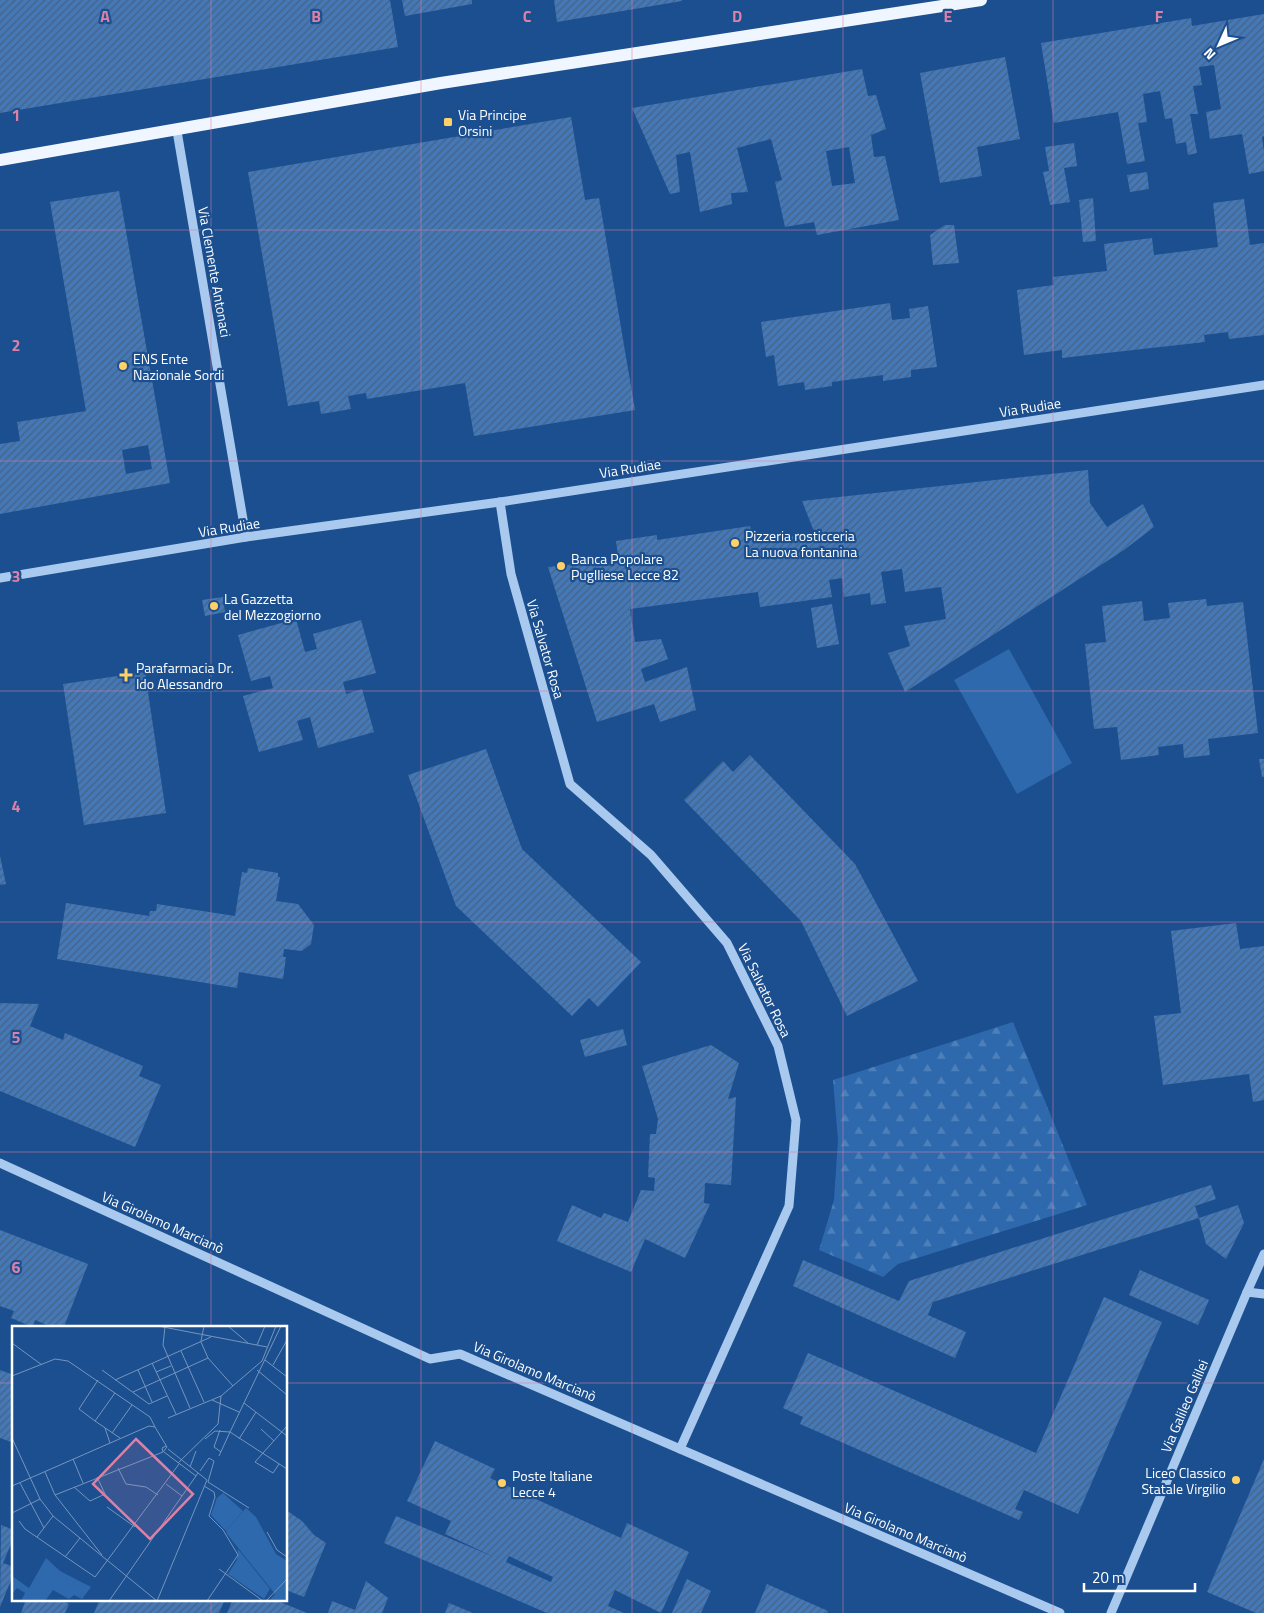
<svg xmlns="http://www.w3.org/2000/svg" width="1264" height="1613" font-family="'Titillium Web',sans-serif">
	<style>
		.forest { fill: url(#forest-firs) }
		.pitch { fill: #2e69ad }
		.building { fill: url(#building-hatch); fill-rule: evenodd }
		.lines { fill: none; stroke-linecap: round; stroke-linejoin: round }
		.minor { stroke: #a9c9ee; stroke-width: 9 }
		.major { stroke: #f0f6ff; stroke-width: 12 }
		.grid { fill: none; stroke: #dd80a5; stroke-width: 1; stroke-opacity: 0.55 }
		.poi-dot { fill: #ffd166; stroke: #1b4f8f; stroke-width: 2 }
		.labels { text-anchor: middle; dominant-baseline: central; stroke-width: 4.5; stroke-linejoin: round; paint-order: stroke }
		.poi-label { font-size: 14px; fill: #fff; stroke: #1b4f8f; text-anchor: start }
		.street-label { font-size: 14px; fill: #fff; stroke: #1b4f8f }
		.inset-road { fill: none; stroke: #7695bc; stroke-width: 1 }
		.view { fill: #dd80a5; fill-opacity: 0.15; stroke: #dd80a5; stroke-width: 2.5 }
		.inset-edge { fill: none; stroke: #fff; stroke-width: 2.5 }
		.grid-label { font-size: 16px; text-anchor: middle; font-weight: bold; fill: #dd80a5; stroke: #1b4f8f; stroke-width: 4.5; stroke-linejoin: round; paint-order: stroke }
	</style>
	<defs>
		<pattern id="forest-firs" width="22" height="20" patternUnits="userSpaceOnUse" patternTransform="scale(1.25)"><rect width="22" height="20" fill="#2e69ad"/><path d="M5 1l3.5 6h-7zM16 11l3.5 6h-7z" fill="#4d80b9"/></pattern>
		<pattern id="building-hatch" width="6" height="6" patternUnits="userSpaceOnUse" patternTransform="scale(1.25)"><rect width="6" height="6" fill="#4478b7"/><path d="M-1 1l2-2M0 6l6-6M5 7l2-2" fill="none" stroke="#486282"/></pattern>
	</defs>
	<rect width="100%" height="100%" fill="#1b4f8f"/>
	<polygon class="forest" points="1013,1022 1087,1205 898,1264 883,1277 819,1250 834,1200 838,1140 833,1080"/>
	<polygon class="pitch" points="1009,649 1072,763 1017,794 954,680"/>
	<g class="building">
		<polygon points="0,0 390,0 398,47 0,113"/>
		<polygon points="402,0 472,0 472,4 405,16"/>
		<polygon points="554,0 682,0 682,1 557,22"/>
		<polygon points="1264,14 1264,136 1262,137 1264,152 1264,171 1249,174 1242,134 1210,139 1206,112 1221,109 1214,65 1199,67 1202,85 1193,86 1198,114 1190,114 1197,153 1188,155 1186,142 1176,144 1172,118 1165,119 1160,91 1143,94 1147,122 1138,123 1145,161 1127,164 1118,112 1054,123 1041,43 1191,18 1192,26"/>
		<polygon points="1005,57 1020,139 977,147 982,176 940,183 920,73"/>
		<path d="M862,69l6,27 8,-1 10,34 -15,6 3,22 11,-1 14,64 -82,15 -3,-13 -29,5 -10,-45 7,-2 -11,-41 -34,9 11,44 -17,1 1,11 -32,8 -10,-60 -14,3 4,37 -10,2 -38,-86zM849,147l6,36 -23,3 -6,-35z"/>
		<polygon points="571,117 585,200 599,198 635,410 474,436 465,383 367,399 366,393 348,396 351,409 321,414 319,401 288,406 248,172"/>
		<polygon points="1074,143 1077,166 1064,168 1070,202 1050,205 1043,172 1049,171 1045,147"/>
		<polygon points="1147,172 1149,189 1130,192 1127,175"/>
		<path d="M119,191l51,292 -170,31v-70l20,-3 -3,-19 69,-11 -36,-209zM148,445l4,24 -26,5 -4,-24z"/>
		<polygon points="1093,198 1096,241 1083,242 1079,200"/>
		<polygon points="1244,199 1250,245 1264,243 1264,335 1229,339 1228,332 1204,335 1205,342 1062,358 1062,350 1024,355 1017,290 1054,285 1053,277 1107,271 1104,244 1152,238 1154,255 1218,247 1213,203"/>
		<polygon points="945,225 954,225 959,263 933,265 930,235"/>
		<polygon points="890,303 892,320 910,318 909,309 928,306 937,367 911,370 911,377 883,381 883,375 832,382 832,386 805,390 804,382 778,386 774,355 766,357 761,322"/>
		<polygon points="1088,470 1090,503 1107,527 1143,504 1154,527 1124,550 905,692 888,653 910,646 904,626 946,619 941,587 905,592 902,569 881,572 886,603 871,605 870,593 844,597 842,578 829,580 832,597 760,607 758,592 630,609 635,642 661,639 668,659 641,669 645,682 687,667 696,710 660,722 654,704 597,722 548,567 594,562 595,566 619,563 616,541 657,535 657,540 750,526 753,540 815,534 802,501"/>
		<polygon points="223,597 225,612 205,616 202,600"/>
		<polygon points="1206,599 1207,606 1243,602 1258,733 1208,739 1210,755 1184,758 1183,744 1158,747 1159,755 1121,760 1117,727 1094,729 1085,644 1106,642 1102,606 1142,601 1144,621 1170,618 1168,603"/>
		<polygon points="832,604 839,644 817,648 811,608"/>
		<polygon points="296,619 305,652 317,649 313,634 361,620 376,673 343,682 346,694 362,689 374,732 318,748 310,717 297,721 303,740 259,752 243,696 273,688 270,676 251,681 238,635"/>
		<polygon points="145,672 166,813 84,825 63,684"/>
		<polygon points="486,749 522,849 641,962 598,1007 589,998 572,1016 456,906 408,775"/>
		<polygon points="750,755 855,864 918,981 847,1016 801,921 684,800 723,761 733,772"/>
		<polygon points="1259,759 1264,759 1264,777 1262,777"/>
		<polygon points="0,856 6,884 0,885"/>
		<polygon points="248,868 278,873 278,877 280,877 276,901 298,904 314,925 311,944 302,951 284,949 283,957 286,957 283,979 239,972 237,988 57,959 66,903 149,916 150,911 156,911 157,904 235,916 242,872 247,873"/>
		<polygon points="1236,923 1240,949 1264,946 1264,1100 1253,1102 1249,1074 1163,1085 1154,1016 1181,1013 1171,931"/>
		<polygon points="0,1003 39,1004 30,1026 63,1040 65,1033 143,1066 139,1076 161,1085 135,1147 0,1091"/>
		<polygon points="623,1029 627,1045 585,1057 580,1040"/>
		<polygon points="711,1045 739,1063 728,1099 736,1097 731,1185 705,1183 704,1203 710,1204 685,1258 645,1239 631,1272 557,1241 572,1205 601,1218 604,1213 628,1222 641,1190 654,1191 655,1178 648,1177 650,1134 656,1134 658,1119 642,1066"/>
		<polygon points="1211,1185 1216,1199 1195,1206 1199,1218 933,1302 928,1315 966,1332 955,1358 793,1286 803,1260 899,1301 909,1281"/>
		<polygon points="1238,1205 1244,1223 1226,1259 1206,1244 1199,1218"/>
		<polygon points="0,1230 88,1264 64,1327 52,1327 35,1320 33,1327 11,1318 14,1311 0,1306"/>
		<polygon points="1140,1270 1209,1300 1198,1325 1129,1295"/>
		<polygon points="1104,1297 1162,1322 1078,1514 1024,1490 1015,1509 1023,1512 1019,1520 800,1424 803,1417 783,1408 808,1353 1036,1453"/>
		<polygon points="0,1370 14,1375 14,1443 0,1438"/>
		<path d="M435,1441l60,28 -5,9 131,60 6,-15 62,29 -28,61 -46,-23 -7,16 16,7h-77l-163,-70 12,-27 98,41 -49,-23 6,-13 -44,-20zM509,1556l44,21 -2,5 -45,-20z"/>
		<polygon points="1264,1459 1264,1613 1256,1613 1207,1592"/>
		<polygon points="286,1510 302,1521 314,1535 326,1543 304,1597 286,1590"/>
		<polygon points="1,1525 14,1530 14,1537 3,1563 14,1567 14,1573 0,1607"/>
		<polygon points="687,1579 711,1591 701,1613 672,1613"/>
		<polygon points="366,1581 388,1598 382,1613 328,1613 332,1601 355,1610"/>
		<polygon points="767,1584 828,1611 827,1613 755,1613"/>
		<polygon points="26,1599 58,1599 69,1604 65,1613 21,1613"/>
		<polygon points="100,1599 225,1599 219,1613 94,1613"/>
		<polygon points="233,1599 273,1599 307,1613 227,1613"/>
		<polygon points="449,1603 473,1613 445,1613"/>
	</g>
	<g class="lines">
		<g class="minor">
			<polyline points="177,131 246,537"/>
			<polyline points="500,502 511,574 570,784 651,855 727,943 778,1046 796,1120 789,1206 680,1449"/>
			<polyline points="0,578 246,537 500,502 1264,385"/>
			<polyline points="0,1163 430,1359 460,1354 1060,1613"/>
			<polyline points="1247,1292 1264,1254"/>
			<polyline points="1111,1613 1247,1292 1264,1294"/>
		</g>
		<polyline class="major" points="0,160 441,83 981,0"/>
	</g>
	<path class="grid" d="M211,0v1327M421,0v1613M632,0v1613M843,0v1613M1053,0v1613M0,230h1264M0,461h1264M0,691h1264M0,922h1264M0,1152h1264M0,1383h14M286,1383h978M211,1599v14"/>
	<g class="poi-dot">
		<rect x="443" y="117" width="10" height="10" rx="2.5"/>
		<circle cx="123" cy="366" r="5"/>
		<circle cx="735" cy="543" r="5"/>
		<circle cx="561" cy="566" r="5"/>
		<circle cx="214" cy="606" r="5"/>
		<path d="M123.5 667.5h5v5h5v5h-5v5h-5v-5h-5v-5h5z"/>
		<circle cx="1236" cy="1480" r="5"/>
		<circle cx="502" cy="1483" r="5"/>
	</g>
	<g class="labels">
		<g class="poi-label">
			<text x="458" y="114">Via Principe<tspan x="458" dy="16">Orsini</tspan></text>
			<text x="133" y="358">ENS Ente<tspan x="133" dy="16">Nazionale Sordi</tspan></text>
			<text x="745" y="535">Pizzeria rosticceria<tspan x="745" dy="16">La nuova fontanina</tspan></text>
			<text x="571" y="558">Banca Popolare<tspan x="571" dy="16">Puglliese Lecce 82</tspan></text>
			<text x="224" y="598">La Gazzetta<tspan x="224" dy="16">del Mezzogiorno</tspan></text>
			<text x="136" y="667">Parafarmacia Dr.<tspan x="136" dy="16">Ido Alessandro</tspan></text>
			<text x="1226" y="1472" text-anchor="end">Liceo Classico<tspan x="1226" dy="16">Statale Virgilio</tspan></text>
			<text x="512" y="1475">Poste Italiane<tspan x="512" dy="16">Lecce 4</tspan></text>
		</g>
		<g class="street-label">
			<text transform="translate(215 272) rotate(80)">Via Clemente Antonaci</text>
			<text transform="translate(1030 407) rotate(-9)">Via Rudiae</text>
			<text transform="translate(630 468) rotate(-9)">Via Rudiae</text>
			<text transform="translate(229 527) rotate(-9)">Via Rudiae</text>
			<text transform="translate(546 649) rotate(74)">Via Salvator Rosa</text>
			<text transform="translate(765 990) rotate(64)">Via Salvator Rosa</text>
			<text transform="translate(163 1222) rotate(24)">Via Girolamo Marcianò</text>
			<text transform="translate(535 1371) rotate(23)">Via Girolamo Marcianò</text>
			<text transform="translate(1184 1406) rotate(-67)">Via Galileo Galilei</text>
			<text transform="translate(906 1532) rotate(23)">Via Girolamo Marcianò</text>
		</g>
	</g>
	<g transform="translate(12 1326)">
		<rect width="275" height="275" fill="#1b4f8f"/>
		<path d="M211,167l20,18 -17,20 -15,-16 6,-17zM226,223l32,40 -6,10 -36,-25 9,-14z" fill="#2e69ad"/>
		<path d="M34,232l14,13 31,16 -9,12 -8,-4 -5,4 -16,-9 -8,11h-24l4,-8 -8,-5 -5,6v-18l17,12z" fill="#2e69ad"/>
		<path d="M234,182l10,9 20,37 11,7v40l-17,-1 5,-6 -48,-60 -1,-3z" fill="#2e69ad"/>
		<path class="inset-road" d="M146,0l109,21M216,0l20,17M153,1l-2,18 27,63M189,15l3,-15M189,16l7,16 25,28M0,17l30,22M245,19l8,-19M169,25l23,51M253,34l22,17M140,37l24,51M261,39l14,-25M90,44l47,34 18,-8M126,44l14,32M245,44l30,25M144,46l15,-6M0,50l43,-17 13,2 82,56 5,10M103,54l96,-43M121,66l75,-34M103,67l-20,28 25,17M200,74l27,12M232,77l43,33M156,92l53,-22M83,95l-16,-12 19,-29M93,102l5,15M249,103l13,12M208,104l-6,17 7,5M218,106l51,-106M100,107l20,-28M0,112l28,61 13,17 104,85M193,113l10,-8 15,1M227,113l17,-27M152,126l32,24M207,130l11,-24 57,37M61,133l10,24M166,137l40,-39 3,-28 41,-35 14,-35M267,138l-6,9 -18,-11 32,-36M178,141l6,-16M106,142l8,16 20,3 12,8M188,145l9,-13 5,3 -6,21 41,26M33,146l10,23 47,60M8,157l24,45M154,158l16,12M0,160l137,-60 6,1 12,20 -4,5 -1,-4 4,-2M192,160l10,6 1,5 -6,19 14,14 15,25 -31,46M62,161l16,14 15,-7 -8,-17M43,169l108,-43M95,181l28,20M0,187l28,-14M7,195l6,8 70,48 84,-113M255,206l10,18 10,7M25,211l16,-21M53,231l15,-19M207,243l44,32M97,275l89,-128M145,275l50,-121 -39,-31M254,275l21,-22"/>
		<path class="view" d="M124,113l57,55 -43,45 -57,-55z"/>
		<rect width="275" height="275" class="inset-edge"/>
	</g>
	<g class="grid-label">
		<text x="105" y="22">A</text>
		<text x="316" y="22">B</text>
		<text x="527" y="22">C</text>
		<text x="737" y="22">D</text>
		<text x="948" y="22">E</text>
		<text x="1159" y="22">F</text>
		<text x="16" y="121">1</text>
		<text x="16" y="351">2</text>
		<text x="16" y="582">3</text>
		<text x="16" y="812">4</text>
		<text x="16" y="1043">5</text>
		<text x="16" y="1273">6</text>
	</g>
	<g transform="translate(1219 45) rotate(226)" stroke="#1b4f8f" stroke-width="4" paint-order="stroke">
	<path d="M0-4L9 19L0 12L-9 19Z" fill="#ffffff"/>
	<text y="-8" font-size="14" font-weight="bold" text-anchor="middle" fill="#ffffff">N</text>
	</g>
	<path d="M1084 1583v8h111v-8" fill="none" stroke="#ffffff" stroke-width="2.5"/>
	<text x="1092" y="1583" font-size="15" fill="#ffffff" stroke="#1b4f8f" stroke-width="4" paint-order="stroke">20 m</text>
</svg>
